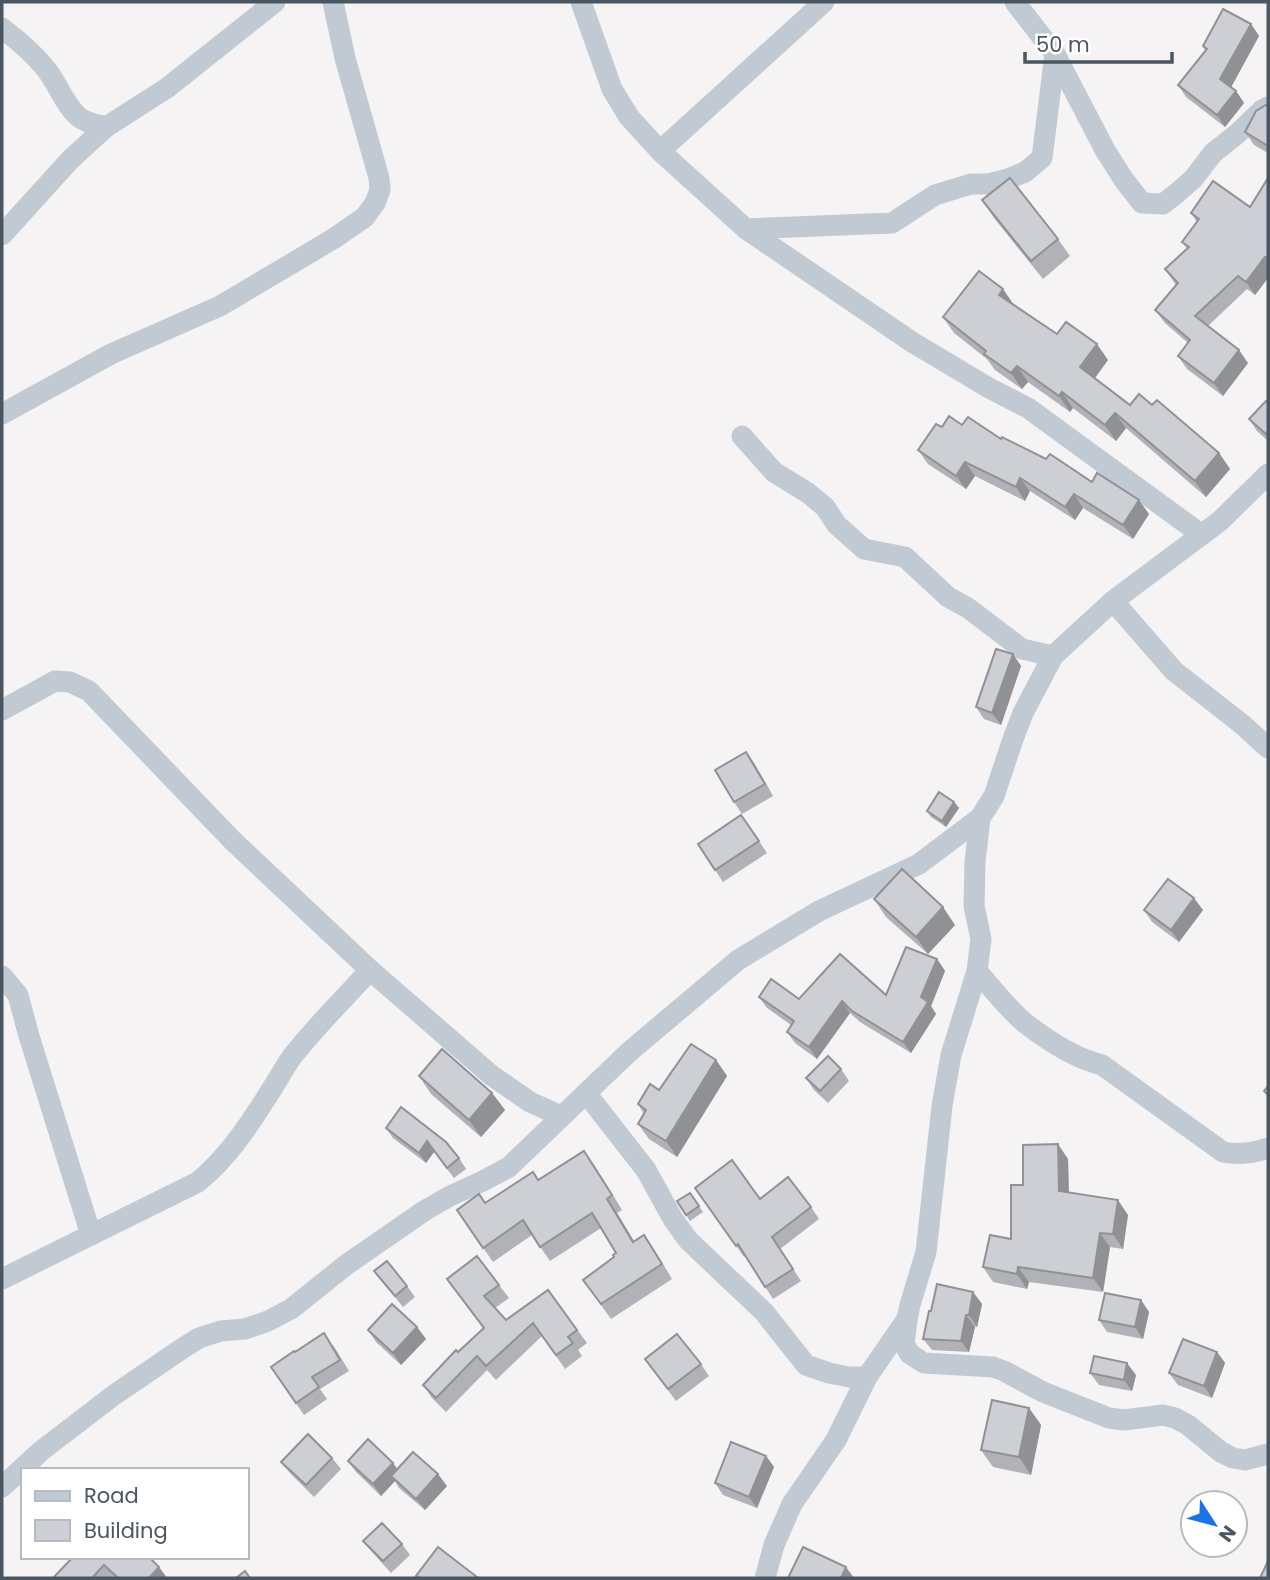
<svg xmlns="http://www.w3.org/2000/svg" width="1270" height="1580" font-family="Poppins,sans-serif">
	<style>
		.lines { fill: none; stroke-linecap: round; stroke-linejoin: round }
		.minor { stroke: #c1cad2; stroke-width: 21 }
		.wall { fill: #b0b2b7 }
		.shaded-wall { fill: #909195 }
		.building { fill: #cdcfd5; stroke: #909195; stroke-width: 2 }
	</style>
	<rect width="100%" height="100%" fill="#f5f3f3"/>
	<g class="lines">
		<g class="minor">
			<polyline points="581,2 612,89 629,117 660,151 746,229 912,342 989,388 1028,408 1202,535"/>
			<polyline points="1015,2 1055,54 1105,150 1124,180 1142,203 1163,204 1177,193 1194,178 1213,153 1237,134 1262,110 1268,107"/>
			<path d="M2,28c17,13 34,27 47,45 10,14 17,34 31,45 7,5 18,7 26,9"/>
			<polyline points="660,151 824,2"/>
			<polyline points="746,229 892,223 935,195 971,184 989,184 1008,179 1025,172 1042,158 1055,54"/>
			<polyline points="2,235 70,160 106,127 167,88 275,2"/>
			<polyline points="2,414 111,354 220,306 333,239 365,217 375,203 380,190 379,178 345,58 333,2"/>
			<polyline points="742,436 774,472 808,493 825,507 837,525 864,549 905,557 948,597 968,608 1022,649 1053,656"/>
			<polyline points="1113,601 1174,671 1243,725 1268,748"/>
			<polyline points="2,710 55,681 70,682 89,691 233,841 370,970 491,1075 530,1102 561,1116"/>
			<path d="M977,971c15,17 31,38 48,52 23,18 49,35 77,42l121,87c15,3 30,1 45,-4"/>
			<polyline points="2,976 18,995 29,1036 91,1235"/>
			<polyline points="586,1093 646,1170 673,1219 688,1240 764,1312 806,1365 829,1373 849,1377 867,1377"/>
			<path d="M2,1279l196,-97c29,-24 50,-55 70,-87 8,-12 15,-25 23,-37 24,-31 53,-59 79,-88"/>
			<polyline points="907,1321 904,1344 910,1354 924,1363 993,1367 1004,1371 1043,1392 1109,1418 1124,1420 1163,1415 1175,1418 1188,1425 1221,1452 1233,1458 1245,1460 1268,1454"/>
			<polyline points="2,1487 41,1451 114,1395 183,1348 199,1338 221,1331 245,1329 268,1321 291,1309 346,1265 424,1211 450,1196 483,1181 509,1167 629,1052 738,960 819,911 919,864 980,818"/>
			<polyline points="765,1578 774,1545 792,1504 836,1440 867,1377 907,1319 910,1305 926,1252 942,1106 951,1055 977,971 981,939 974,906 975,862 980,818 994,796 1013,739 1023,713 1053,656 1113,601 1220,521 1268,474"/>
		</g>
	</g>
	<g class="wall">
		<polygon points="1251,24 1259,36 1231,87 1236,91 1244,103 1225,127 1186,97 1178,85 1205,50 1203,46"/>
		<polygon points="1268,106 1268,153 1254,145 1245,132"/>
		<polygon points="1268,178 1268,278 1255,295 1247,289 1208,326 1248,363 1223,396 1187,369 1178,356 1188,343 1165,323 1155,310 1176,285 1165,269 1187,249 1182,242 1197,222 1191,213 1250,207"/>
		<polygon points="982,200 1058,239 1070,256 1043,279 994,218"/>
		<polygon points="1014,305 1057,334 1108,360 1095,378 1130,405 1152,405 1219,453 1230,469 1206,497 1126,428 1116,441 1073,408 1070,412 1028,382 1022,389 995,370 987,359 954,333 943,317"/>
		<polygon points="1268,403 1268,441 1257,431 1249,419"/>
		<polygon points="962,425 1001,439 1092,482 1149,514 1133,539 1083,508 1075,520 1030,491 1025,501 975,476 966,489 928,464 918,450 942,427"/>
		<polygon points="1013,654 1021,666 1001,725 984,719 976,707"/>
		<polygon points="746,752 773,796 742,814 734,802"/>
		<polygon points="954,802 959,808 946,827 931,817 927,811"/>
		<polygon points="741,815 767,853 723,882 698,844"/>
		<polygon points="874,899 955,925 928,954 886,917"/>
		<polygon points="1144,910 1203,910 1179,942 1152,922"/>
		<polygon points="937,959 945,971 931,1006 936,1014 911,1053 860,1022 850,1013 817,1059 795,1043 787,1032 791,1025 767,1008 759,997 799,999 886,995"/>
		<polygon points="716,1060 727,1076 677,1157 649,1139 638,1124 644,1114 638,1104"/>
		<polygon points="841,1069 849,1081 828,1103 814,1090 806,1078"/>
		<polygon points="419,1076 492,1093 505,1110 481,1137 431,1094"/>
		<polygon points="386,1128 459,1158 466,1169 454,1178 434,1152 426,1163 393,1138"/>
		<polygon points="584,1151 622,1210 617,1213 634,1241 644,1235 672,1279 611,1319 583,1280 614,1257 616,1253 601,1228 550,1261 532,1235 493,1262 457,1210 485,1203 538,1180"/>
		<polygon points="1068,1159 1069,1192 1128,1215 1123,1249 1110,1247 1103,1292 1029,1282 1027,1289 993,1282 983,1267 1011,1239 1023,1185"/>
		<polygon points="695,1188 811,1207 819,1219 780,1249 801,1281 773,1299 745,1256 744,1257"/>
		<polygon points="690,1193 703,1212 690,1221 677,1201"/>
		<polygon points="374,1271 407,1286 415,1297 403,1307"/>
		<polygon points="447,1279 499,1285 509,1298 495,1308 506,1320 548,1290 587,1343 578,1350 582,1356 565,1369 542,1336 496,1380 487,1370 446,1412 432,1398 423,1385 483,1328"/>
		<polygon points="973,1292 982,1304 977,1327 975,1327 969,1352 932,1350 923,1339 931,1311"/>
		<polygon points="1141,1300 1149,1312 1143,1339 1107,1332 1099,1320"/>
		<polygon points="417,1327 426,1339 401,1365 376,1342 368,1330"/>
		<polygon points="333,1345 349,1371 320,1389 327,1399 304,1415 271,1367 295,1352"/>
		<polygon points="1217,1352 1225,1363 1212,1398 1178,1385 1169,1373"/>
		<polygon points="645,1359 701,1364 709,1376 676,1401"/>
		<polygon points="1090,1373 1136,1375 1132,1391 1099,1385"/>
		<polygon points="1029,1408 1041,1425 1031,1475 993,1467 981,1450"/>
		<polygon points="766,1456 774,1467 757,1508 723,1495 715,1483"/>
		<polygon points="332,1458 341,1469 314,1497 290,1473 281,1462"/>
		<polygon points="348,1461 398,1469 447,1486 425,1510 399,1488 395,1481 381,1496 356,1472"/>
		<polygon points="363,1541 402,1544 410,1555 391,1573 372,1552"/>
		<polygon points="73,1557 159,1567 167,1578 114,1578 112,1577 111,1578 53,1578"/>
	</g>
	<g class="shaded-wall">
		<polygon points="1251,24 1259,36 1229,91 1220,79"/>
		<polygon points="1236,91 1244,103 1225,127 1217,115"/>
		<polygon points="1265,257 1268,261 1268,278 1255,295 1246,282"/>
		<polygon points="1003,289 1014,305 999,295"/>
		<polygon points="1097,344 1108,360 1091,383 1080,367"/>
		<polygon points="1239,350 1248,363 1223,396 1214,383"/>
		<polygon points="1017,366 1028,382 1022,389 1011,373"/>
		<polygon points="1062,392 1073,408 1070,412 1059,396"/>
		<polygon points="1115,413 1126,428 1116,441 1105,425"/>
		<polygon points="1219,453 1230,469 1206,497 1195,481"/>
		<polygon points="965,462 975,476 966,489 956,476"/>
		<polygon points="1020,478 1030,491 1025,501 1016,487"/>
		<polygon points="1074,494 1083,508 1075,520 1065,507"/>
		<polygon points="1139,500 1149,514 1133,539 1123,525"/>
		<polygon points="1013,654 1021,666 1001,725 992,713"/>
		<polygon points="746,752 754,763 773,796 765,784"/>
		<polygon points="954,802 959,808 946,827 942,821"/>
		<polygon points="1194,898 1203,910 1179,942 1171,930"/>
		<polygon points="943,907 955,925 928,954 916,937"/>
		<polygon points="937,959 945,971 931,1006 936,1014 911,1053 903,1042"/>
		<polygon points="842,1001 850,1013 817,1059 809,1047"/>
		<polygon points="716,1060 727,1076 677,1157 666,1141"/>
		<polygon points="492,1093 505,1110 481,1137 469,1120"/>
		<polygon points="427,1141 434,1152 426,1163 419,1153"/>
		<polygon points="1058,1144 1068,1159 1069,1206 1059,1191"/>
		<polygon points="584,1151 594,1165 622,1210 612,1195"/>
		<polygon points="607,1199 617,1213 643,1257 633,1242"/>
		<polygon points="1118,1200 1128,1215 1123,1249 1113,1234"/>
		<polygon points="1100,1233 1110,1247 1103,1292 1093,1278"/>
		<polygon points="644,1235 654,1250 672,1279 662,1264"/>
		<polygon points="1018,1267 1029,1282 1027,1289 1017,1274"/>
		<polygon points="973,1292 982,1304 977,1327 969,1315"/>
		<polygon points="1141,1300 1149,1312 1143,1339 1135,1327"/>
		<polygon points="966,1315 975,1327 969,1352 961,1341"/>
		<polygon points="417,1327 426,1339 401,1365 393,1353"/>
		<polygon points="1217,1352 1225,1363 1212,1398 1204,1386"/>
		<polygon points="1127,1363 1136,1375 1132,1391 1124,1380"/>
		<polygon points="1029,1408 1041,1425 1031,1475 1019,1457"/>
		<polygon points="766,1456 774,1467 757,1508 749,1497"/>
		<polygon points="393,1463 401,1474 391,1476 395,1481 381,1496 373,1484"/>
		<polygon points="438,1474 447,1486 425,1510 416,1499"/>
		<polygon points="159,1567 167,1578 149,1578"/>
		<polygon points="846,1567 854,1578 841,1578"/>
	</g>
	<g class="building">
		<polygon points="1223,9 1251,24 1220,79 1236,91 1217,115 1178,85 1207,49 1203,46"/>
		<polygon points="1266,105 1268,106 1268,146 1245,132 1256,111"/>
		<polygon points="1010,178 1058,239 1031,261 982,200"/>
		<polygon points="1268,178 1268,258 1265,257 1246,282 1238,276 1195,316 1239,350 1214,383 1178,356 1190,340 1155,310 1178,283 1165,269 1189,247 1182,242 1199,219 1191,213 1213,181 1250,207"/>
		<polygon points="979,271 1003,289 999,295 1057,334 1066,322 1097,344 1080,367 1130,405 1139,394 1152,405 1157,400 1219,453 1195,481 1115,413 1105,425 1062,392 1059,396 1017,366 1011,373 984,354 986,351 943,317"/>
		<polygon points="1266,401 1268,403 1268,432 1266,434 1249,419"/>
		<polygon points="949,416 962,425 968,417 1001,439 1002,437 1046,459 1050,454 1092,482 1097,473 1139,500 1123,525 1074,494 1065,507 1020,478 1016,487 965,462 956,476 918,450 936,424 942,427"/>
		<polygon points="996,649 1013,654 992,713 976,707"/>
		<polygon points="746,752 765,784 734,802 715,770"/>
		<polygon points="939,792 954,802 942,821 927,811"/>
		<polygon points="741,815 759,841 715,870 698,844"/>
		<polygon points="902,869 943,907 916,937 874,899"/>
		<polygon points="1168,879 1194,898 1171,930 1144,910"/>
		<polygon points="906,947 937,959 921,997 928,1002 903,1042 852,1011 842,1001 809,1047 787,1032 794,1021 759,997 771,979 799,999 840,954 886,995"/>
		<polygon points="691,1044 716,1060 666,1141 638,1124 646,1110 638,1104 650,1084 659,1090"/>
		<polygon points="442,1049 492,1093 469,1120 419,1076"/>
		<polygon points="828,1056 841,1069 820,1091 806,1078"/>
		<polygon points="1268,1086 1268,1095 1264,1091"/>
		<polygon points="401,1107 446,1142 459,1158 447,1168 427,1141 419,1153 386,1128"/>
		<polygon points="1058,1144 1059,1191 1118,1200 1113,1234 1100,1233 1093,1278 1018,1267 1017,1274 983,1267 990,1235 1011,1239 1011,1185 1023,1185 1023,1145"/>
		<polygon points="584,1151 612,1195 607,1199 633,1242 644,1235 662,1264 601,1304 583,1280 614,1257 613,1255 616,1253 592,1213 540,1247 523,1220 483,1248 457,1210 479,1194 485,1203 533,1172 538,1180"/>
		<polygon points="732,1160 760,1199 788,1177 811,1207 772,1237 793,1269 765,1287 738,1244 736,1246 695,1188"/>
		<polygon points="690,1193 699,1206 686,1215 677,1201"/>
		<polygon points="477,1256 499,1285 484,1296 506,1320 548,1290 577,1330 568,1337 573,1343 556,1355 533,1323 486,1366 477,1356 436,1398 423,1385 456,1350 458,1352 484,1328 447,1279"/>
		<polygon points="387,1261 407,1286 395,1296 374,1271"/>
		<polygon points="937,1284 973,1292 969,1315 966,1315 961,1341 923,1339 929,1311 931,1311"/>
		<polygon points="1105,1293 1141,1300 1135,1327 1099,1320"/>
		<polygon points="392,1304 417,1327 393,1353 368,1330"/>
		<polygon points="324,1333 340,1360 312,1377 319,1387 296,1403 271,1367 294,1351 295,1352"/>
		<polygon points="677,1334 701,1364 668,1389 645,1359"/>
		<polygon points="1183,1339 1217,1352 1204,1386 1169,1373"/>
		<polygon points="1094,1356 1127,1363 1124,1380 1090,1373"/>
		<polygon points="992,1400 1029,1408 1019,1457 981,1450"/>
		<polygon points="308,1434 332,1458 306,1485 281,1462"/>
		<polygon points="368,1439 393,1463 373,1484 348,1461"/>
		<polygon points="731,1442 766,1456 749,1497 715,1483"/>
		<polygon points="413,1452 438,1474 416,1499 391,1476"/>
		<polygon points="382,1523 402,1544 383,1561 363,1541"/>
		<polygon points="438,1547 477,1577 476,1578 420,1578 416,1576"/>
		<polygon points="803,1547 846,1567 841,1578 788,1578"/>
		<polygon points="73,1557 149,1557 159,1567 149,1578 118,1578 104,1565 92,1578 53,1578"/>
		<polygon points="1268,1561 1268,1578 1260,1578"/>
		<polygon points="245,1571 250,1578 236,1578"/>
	</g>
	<rect width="1270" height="1580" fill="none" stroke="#4a5661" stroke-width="7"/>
	<rect x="21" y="1468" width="228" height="91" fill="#ffffff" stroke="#b7bbc0" stroke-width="2"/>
	<rect x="35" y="1491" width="35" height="10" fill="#c1cad2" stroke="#b7bbc0" stroke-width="2"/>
	<text x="84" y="1503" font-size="21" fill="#4a5661">Road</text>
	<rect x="35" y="1520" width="35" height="21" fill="#cdcfd5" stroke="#b7bbc0" stroke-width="2"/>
	<text x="84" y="1538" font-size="21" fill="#4a5661">Building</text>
	<g transform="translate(1214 1524) rotate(126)"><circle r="33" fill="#ffffff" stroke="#b7bbc0" stroke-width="2"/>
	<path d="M0-5L12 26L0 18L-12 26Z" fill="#1a73e8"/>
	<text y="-10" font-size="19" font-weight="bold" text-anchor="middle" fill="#4a5661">N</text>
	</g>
	<path d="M1025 52v10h147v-10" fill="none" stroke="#4a5661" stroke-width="3.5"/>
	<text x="1036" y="52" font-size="21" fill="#4a5661" stroke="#ffffff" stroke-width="5" paint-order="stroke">50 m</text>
</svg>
